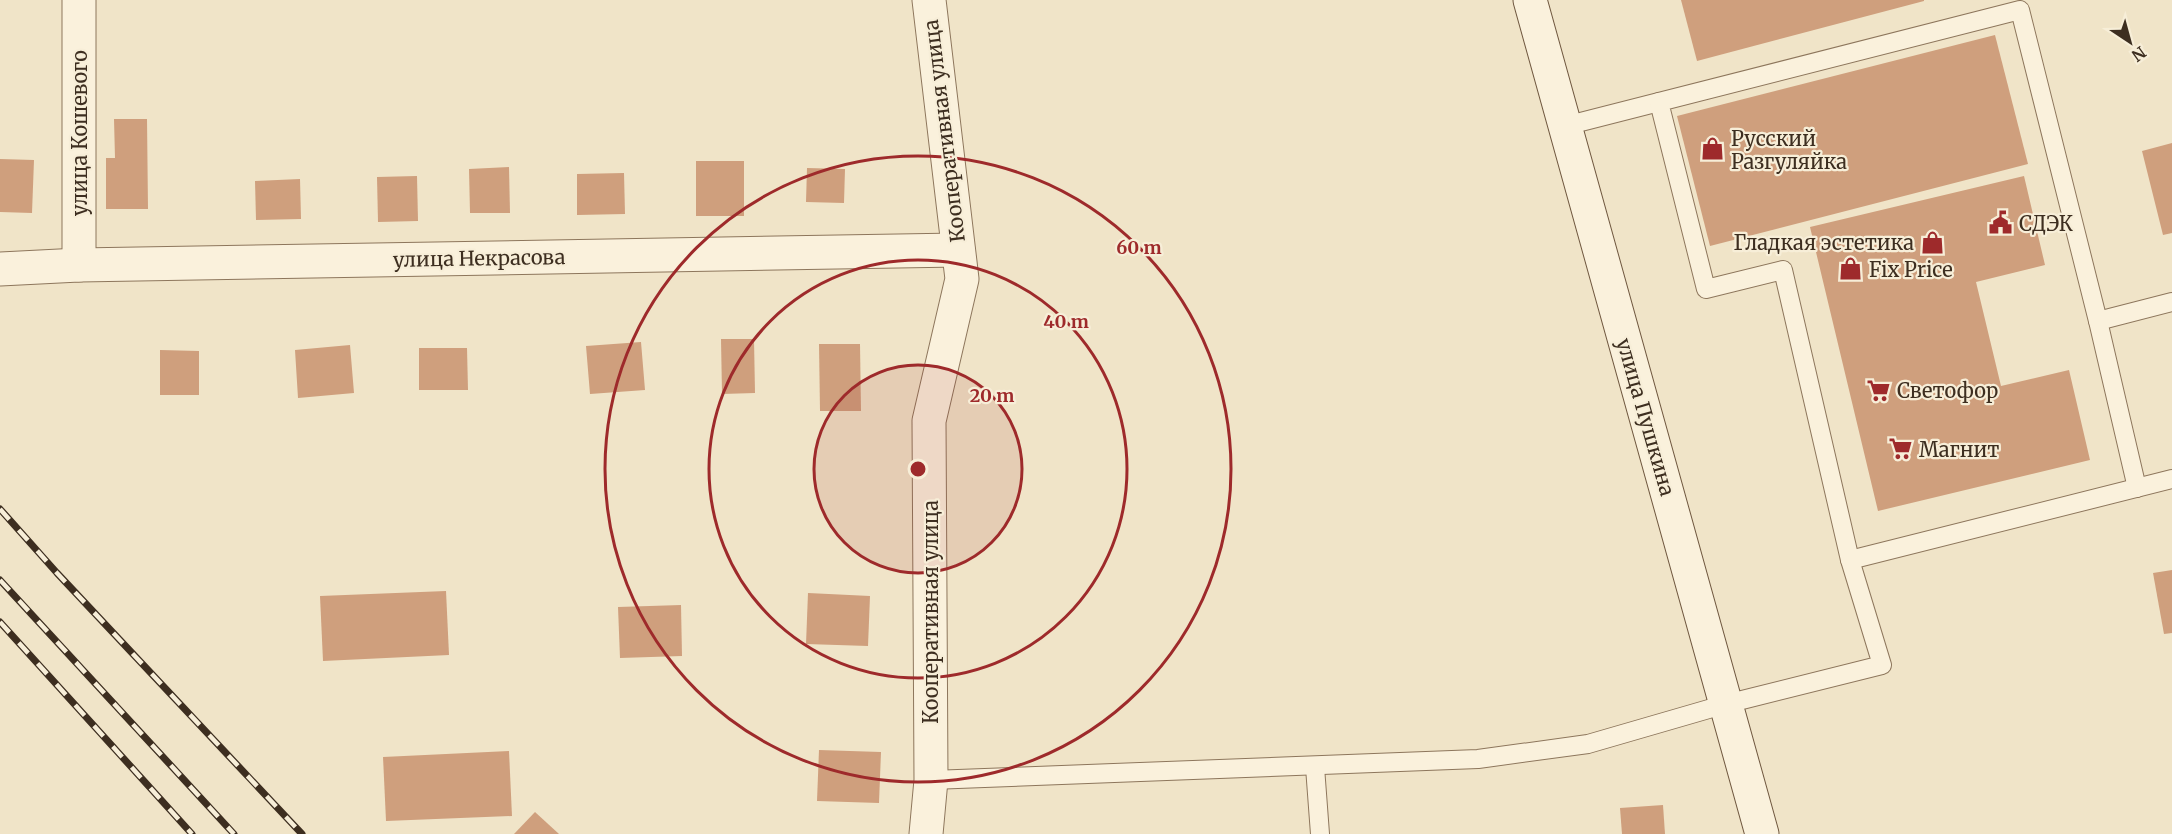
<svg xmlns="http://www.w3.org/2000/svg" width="2172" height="834" font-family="Merriweather,serif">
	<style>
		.building { fill: #cf9f7d }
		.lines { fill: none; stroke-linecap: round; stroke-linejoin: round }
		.lane-casing { stroke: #8d765c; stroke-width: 20 }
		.street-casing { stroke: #8d765c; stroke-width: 35 }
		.secondary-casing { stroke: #6f573f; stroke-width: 35 }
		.lane { stroke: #faf1dc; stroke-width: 18 }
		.street { stroke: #faf1dc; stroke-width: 33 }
		.secondary { stroke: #faf1dc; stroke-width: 33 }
		.rail-casing { stroke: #3d2e20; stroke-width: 7 }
		.rail { stroke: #f7eed8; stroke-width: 4.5; stroke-dasharray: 14; stroke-linecap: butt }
		.ring { fill: none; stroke: #9e2a2b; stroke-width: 3 }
		.labels { text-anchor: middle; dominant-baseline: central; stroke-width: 4.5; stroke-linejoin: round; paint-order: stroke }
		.street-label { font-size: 20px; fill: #3d2e20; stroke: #f7eed8 }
		.poi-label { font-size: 20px; fill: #3d2e20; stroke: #f7eed8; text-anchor: start }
		.centre { fill: #9e2a2b; stroke: #f7eed8; stroke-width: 3 }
		.ring-label { font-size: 18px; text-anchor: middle; font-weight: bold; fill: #9e2a2b; stroke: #f7eed8; stroke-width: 4.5; stroke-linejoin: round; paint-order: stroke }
	</style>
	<rect width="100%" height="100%" fill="#f0e4c8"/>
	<g class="building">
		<polygon points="1681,0 1924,0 1924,1 1697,61"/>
		<polygon points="1995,35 2028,164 1710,246 1677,116"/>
		<polygon points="114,119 147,119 148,209 106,209 106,158 115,158"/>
		<polygon points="2172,143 2172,233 2163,235 2142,151"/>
		<polygon points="0,159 34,160 32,213 0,212"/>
		<rect x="696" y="161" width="48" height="55"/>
		<polygon points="509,167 510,213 470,213 469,169"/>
		<polygon points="807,168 845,169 844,203 806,202"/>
		<polygon points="624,173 625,214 577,215 577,174"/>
		<polygon points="417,176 418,221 378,222 377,177"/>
		<polygon points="2024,176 2045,265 1976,282 2001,386 2069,370 2090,460 1878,511 1810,227"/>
		<polygon points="300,179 301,219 256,220 255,181"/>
		<polygon points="721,339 754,339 755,393 722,394"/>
		<polygon points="641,342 645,390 590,394 586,346"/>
		<polygon points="819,344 860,344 861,411 820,411"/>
		<polygon points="350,345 354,393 298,398 295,350"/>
		<polygon points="419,348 467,348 468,390 419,390"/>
		<polygon points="160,350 199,351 199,395 160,395"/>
		<polygon points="2172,570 2172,633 2164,634 2153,573"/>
		<polygon points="446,591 449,655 323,661 320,596"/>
		<polygon points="808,593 870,596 868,646 806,644"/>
		<polygon points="681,605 682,656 620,658 618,607"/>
		<polygon points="819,750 881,752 879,803 817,801"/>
		<polygon points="509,751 512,816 386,821 383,757"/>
		<polygon points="1663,805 1665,834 1622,834 1620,808"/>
		<polygon points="535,812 559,834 514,834"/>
	</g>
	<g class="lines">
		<defs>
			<g id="lane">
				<polyline points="1565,126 1659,102"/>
				<polyline points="2098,321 2137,488"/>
				<polyline points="1850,560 2172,479"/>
				<polyline points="1315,767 1320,834"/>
				<polyline points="931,780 1478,759 1588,744 1726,704 1882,665 1850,560 1783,270 1706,289 1659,102 2020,10 2098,321 2172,302"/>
			</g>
			<g id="street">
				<polyline points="79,265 79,0"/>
				<polyline points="0,269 79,265 958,250"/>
				<polyline points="926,834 931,780 929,421 962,279 929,0"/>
			</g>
			<polyline id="secondary" points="1530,0 1762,834"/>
		</defs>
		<use href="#lane" class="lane-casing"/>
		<use href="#street" class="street-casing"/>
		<use href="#secondary" class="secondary-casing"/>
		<use href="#lane" class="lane"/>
		<use href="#street" class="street"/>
		<use href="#secondary" class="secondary"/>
		<defs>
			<g id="rail">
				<polyline points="0,509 57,573 302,834"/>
				<polyline points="0,580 234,834"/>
				<polyline points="0,622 192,834"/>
			</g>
		</defs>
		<use href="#rail" class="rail-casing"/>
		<use href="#rail" class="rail"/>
	</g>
	<circle cx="918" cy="469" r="104" fill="#9e2a2b" fill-opacity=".12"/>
	<g class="ring">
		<circle cx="918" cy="469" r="104"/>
		<circle cx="918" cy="469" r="209"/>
		<circle cx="918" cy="469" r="313"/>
	</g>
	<defs>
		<symbol id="shop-bare" viewBox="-9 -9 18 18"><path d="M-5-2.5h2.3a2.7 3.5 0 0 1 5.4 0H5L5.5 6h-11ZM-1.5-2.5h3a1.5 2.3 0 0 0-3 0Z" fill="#9e2a2b" stroke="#f7eed8" stroke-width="2.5" paint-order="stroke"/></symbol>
		<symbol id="civic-bare" viewBox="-9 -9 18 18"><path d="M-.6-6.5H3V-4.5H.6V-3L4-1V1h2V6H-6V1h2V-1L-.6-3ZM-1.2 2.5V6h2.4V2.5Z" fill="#9e2a2b" stroke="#f7eed8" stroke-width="2.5" paint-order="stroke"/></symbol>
		<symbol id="supermarket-bare" viewBox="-9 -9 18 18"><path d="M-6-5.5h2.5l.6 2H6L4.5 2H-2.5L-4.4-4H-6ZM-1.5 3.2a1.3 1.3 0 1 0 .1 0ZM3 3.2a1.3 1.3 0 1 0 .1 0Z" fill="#9e2a2b" stroke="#f7eed8" stroke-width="2.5" paint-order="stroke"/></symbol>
	</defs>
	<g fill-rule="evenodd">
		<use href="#shop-bare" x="1696" y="132" width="33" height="33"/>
		<use href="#civic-bare" x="1984" y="206" width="33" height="33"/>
		<use href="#shop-bare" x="1916" y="226" width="33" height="33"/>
		<use href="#shop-bare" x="1834" y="252" width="33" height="33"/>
		<use href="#supermarket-bare" x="1862" y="374" width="33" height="33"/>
		<use href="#supermarket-bare" x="1884" y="432" width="33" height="33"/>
	</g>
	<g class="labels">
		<g class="street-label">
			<text transform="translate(944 131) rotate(-97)">Кооперативная улица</text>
			<text transform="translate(79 133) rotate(-90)">улица Кошевого</text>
			<text transform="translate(479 258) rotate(-1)">улица Некрасова</text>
			<text transform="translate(1646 417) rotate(74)">улица Пушкина</text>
			<text transform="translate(930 612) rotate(-90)">Кооперативная улица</text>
		</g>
		<g class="poi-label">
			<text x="1731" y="138">Русский<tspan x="1731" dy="23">Разгуляйка</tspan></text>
			<text x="2019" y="223">СДЭК</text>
			<text x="1914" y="242" text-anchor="end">Гладкая эстетика</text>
			<text x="1869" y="269">Fix Price</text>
			<text x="1897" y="390">Светофор</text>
			<text x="1919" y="449">Магнит</text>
		</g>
	</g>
	<circle cx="918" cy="469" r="9" class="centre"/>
	<g class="ring-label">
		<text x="1139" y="254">60 m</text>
		<text x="1066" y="328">40 m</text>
		<text x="992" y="402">20 m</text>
	</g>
	<g transform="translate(2130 42) rotate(144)" stroke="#f7eed8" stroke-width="4.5" paint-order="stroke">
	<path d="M0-4.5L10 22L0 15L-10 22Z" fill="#3d2e20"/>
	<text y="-9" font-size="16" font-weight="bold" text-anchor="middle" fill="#3d2e20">N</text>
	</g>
</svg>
